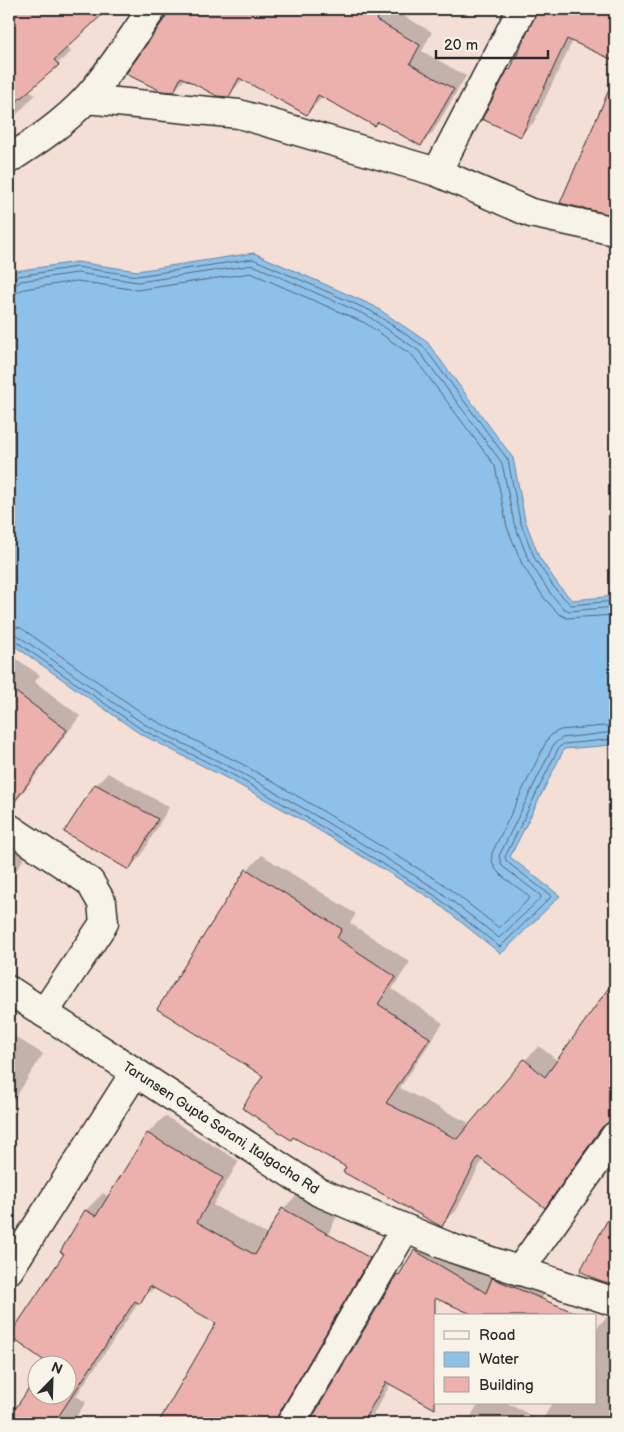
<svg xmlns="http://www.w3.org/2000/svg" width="624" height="1432" font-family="'Balsamiq Sans',sans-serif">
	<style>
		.water { fill: #8ec1ea; stroke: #66859e }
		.shadow { fill: #0003 }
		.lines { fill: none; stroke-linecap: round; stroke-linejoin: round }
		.shore { stroke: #536777; stroke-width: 1 }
		.building { fill: #ecb1ad; stroke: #2b2b2b }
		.minor-casing { stroke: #2b2b2b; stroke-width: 31 }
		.minor { stroke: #f7f3e8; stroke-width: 28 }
		.labels { text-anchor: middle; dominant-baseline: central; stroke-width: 4; stroke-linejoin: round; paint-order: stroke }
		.street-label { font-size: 14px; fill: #2b2b2b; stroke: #f7f3e8 }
	</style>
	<rect width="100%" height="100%" fill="#f4dfd6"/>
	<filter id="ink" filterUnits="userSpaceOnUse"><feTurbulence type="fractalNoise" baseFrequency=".02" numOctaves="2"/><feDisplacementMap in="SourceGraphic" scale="10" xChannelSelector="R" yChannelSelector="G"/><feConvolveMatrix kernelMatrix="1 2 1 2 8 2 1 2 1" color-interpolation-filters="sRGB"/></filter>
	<g filter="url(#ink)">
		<polygon class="water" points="254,253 374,306 427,342 513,458 525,520 539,557 559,586 572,600 615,596 615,742 612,745 564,749 510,857 560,896 501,954 432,899 302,820 232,781 139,733 9,642 9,277 15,271 77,262 137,271"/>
		<g class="shadow">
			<polygon points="9,9 106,9 66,47 71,52 28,89 35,95 9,123"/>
			<polygon points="168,9 391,9 432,32 422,51 466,76 433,132 421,145 379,121 322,96 319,101 307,114 243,79 228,96 186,78 174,91 166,18"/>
			<polygon points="539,9 615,9 615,60 573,40 534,122 520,136 509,70 514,65 537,17"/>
			<polygon points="615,80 615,205 608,212 562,202"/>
			<polygon points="9,654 40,675 35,682 80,716 19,798 9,808"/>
			<polygon points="108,773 169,807 141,856 129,868 96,785"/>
			<polygon points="9,821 35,841 9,882"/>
			<polygon points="262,855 356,914 350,923 410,962 392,989 443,1023 400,1088 471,1124 525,1060 539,1046 558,1061 615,981 615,1116 609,1121 559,1191 545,1206 483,1159 456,1211 441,1225 348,1167 264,1076 159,1009 247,870"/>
			<polygon points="9,1033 43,1054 9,1108"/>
			<polygon points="165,1116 239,1161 213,1205 268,1235 283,1209 300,1192 338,1214 314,1263 359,1287 300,1420 312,1421 388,1303 435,1329 435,1400 430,1405 391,1383 371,1418 380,1423 159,1423 217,1322 155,1287 139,1302 76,1396 86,1402 72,1423 9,1423 9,1421 38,1377 38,1394 68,1394 68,1364 46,1364 48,1362 65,1253 62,1251 86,1210 103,1193 109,1197 148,1133"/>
			<polygon points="615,1208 615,1285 596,1278 582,1270"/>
			<polygon points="430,1235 550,1280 535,1316 481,1316 415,1251"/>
			<polygon points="614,1310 615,1311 615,1423 468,1423 475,1409 481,1403 507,1403 542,1421 552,1403 595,1403 595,1331 599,1325"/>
		</g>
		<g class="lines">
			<g class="shore">
				<polyline points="9,280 13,280 18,276 77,267 137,276 253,259 371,311 423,346 508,460 520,521 535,559 555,589 571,605 615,601"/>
				<polyline points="9,286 15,285 21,281 77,273 138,282 253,265 368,316 419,351 502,463 514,523 529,561 550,593 563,608 569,611 615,607"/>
				<polyline points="9,294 16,293 24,289 77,281 137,290 251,273 365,323 413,356 495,466 507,527 522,564 544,598 559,614 567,618 615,615"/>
				<path d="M9,625l12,3 127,89 94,47 69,40 131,79 57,45 31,-30c-13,-15 -41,-22 -38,-45l55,-113 5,-6 8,-4 55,-5"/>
				<polyline points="9,632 17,635 144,724 238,771 308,811 438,890 499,938 541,898 540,895 502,866 499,856 554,744 562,738 615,732"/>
				<polyline points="9,639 14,640 141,729 235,776 304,816 434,895 500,947 551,897 550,895 507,862 505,857 559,747 564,744 615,739"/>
			</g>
		</g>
		<g class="building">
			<polygon points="9,9 108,9 54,60 59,65 9,108"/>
			<polygon points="167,9 386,9 376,20 420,45 410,64 454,89 421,146 378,122 375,126 318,95 307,115 239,78 229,97 217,96 181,77 174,92 161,91 126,74 165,18"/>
			<polygon points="538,9 615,9 615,61 567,39 521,137 482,119 508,69 510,70"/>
			<polygon points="615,76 615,198 608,214 560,203"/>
			<polygon points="9,687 67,730 9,809"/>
			<polygon points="95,784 158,819 129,870 64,832"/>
			<polygon points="246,869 342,929 337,938 396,977 378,1004 430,1038 386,1103 457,1139 524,1059 545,1077 615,979 615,1117 612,1121 602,1127 545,1208 478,1157 442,1227 343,1172 346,1167 293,1137 291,1140 242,1108 263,1076 157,1009"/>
			<polygon points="147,1133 223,1178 197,1222 255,1255 282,1208 370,1258 278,1415 275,1423 158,1423 216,1323 150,1286 140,1304 135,1301 54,1423 9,1423 9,1418 38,1375 38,1394 68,1394 68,1364 45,1364 46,1362 9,1336 64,1254 60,1252 85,1210 96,1216"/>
			<polygon points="615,1206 615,1286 596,1279 580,1271"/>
			<polygon points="414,1250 486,1293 492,1278 583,1316 476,1316 435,1298 435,1409 386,1382 362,1423 309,1423 397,1274 399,1275"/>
		</g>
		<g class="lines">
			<defs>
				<g id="minor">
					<polyline points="86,99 239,114 437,172 531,213 615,231"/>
					<path d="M9,159c28,-18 55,-36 78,-61 24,-27 44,-59 65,-89"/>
					<polyline points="437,172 522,9"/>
					<polyline points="9,828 90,882 102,903 104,923 44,1013"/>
					<polyline points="9,990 319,1192 454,1249 615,1302"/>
					<polyline points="9,1270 135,1072"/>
					<polyline points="519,1271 615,1136"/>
					<polyline points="291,1423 405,1229"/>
				</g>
			</defs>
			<use href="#minor" class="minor-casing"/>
			<use href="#minor" class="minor"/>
		</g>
	</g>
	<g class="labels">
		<g class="street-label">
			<text transform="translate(221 1128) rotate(33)">Tarunsen Gupta Sarani, Italgacha Rd</text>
		</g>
	</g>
	<rect width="624" height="1432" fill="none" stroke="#f7f3e8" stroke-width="30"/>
	<rect x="15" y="15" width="594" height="1402" fill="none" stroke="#2b2b2b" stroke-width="2" filter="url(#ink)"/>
	<rect x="434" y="1314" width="162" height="90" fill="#f7f3e8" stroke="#a5a39c"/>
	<rect x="444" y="1331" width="25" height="8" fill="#f7f3e8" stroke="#a5a39c"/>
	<text x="479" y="1340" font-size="15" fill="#2b2b2b">Road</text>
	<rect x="444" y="1352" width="25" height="15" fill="#8ec1ea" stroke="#a5a39c"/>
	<text x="479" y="1364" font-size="15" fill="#2b2b2b">Water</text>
	<rect x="444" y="1377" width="25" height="15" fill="#ecb1ad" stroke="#a5a39c"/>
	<text x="479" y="1390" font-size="15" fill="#2b2b2b">Building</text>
	<g transform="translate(52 1380) rotate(23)"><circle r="24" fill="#f7f3e8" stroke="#a5a39c"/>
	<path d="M0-4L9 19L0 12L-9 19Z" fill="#2b2b2b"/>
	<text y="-8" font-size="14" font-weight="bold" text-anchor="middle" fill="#2b2b2b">N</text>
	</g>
	<path d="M436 50v8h112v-8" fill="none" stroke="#2b2b2b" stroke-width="2.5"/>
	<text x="444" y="50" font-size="15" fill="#2b2b2b" stroke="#f7f3e8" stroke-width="4" paint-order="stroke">20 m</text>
</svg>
